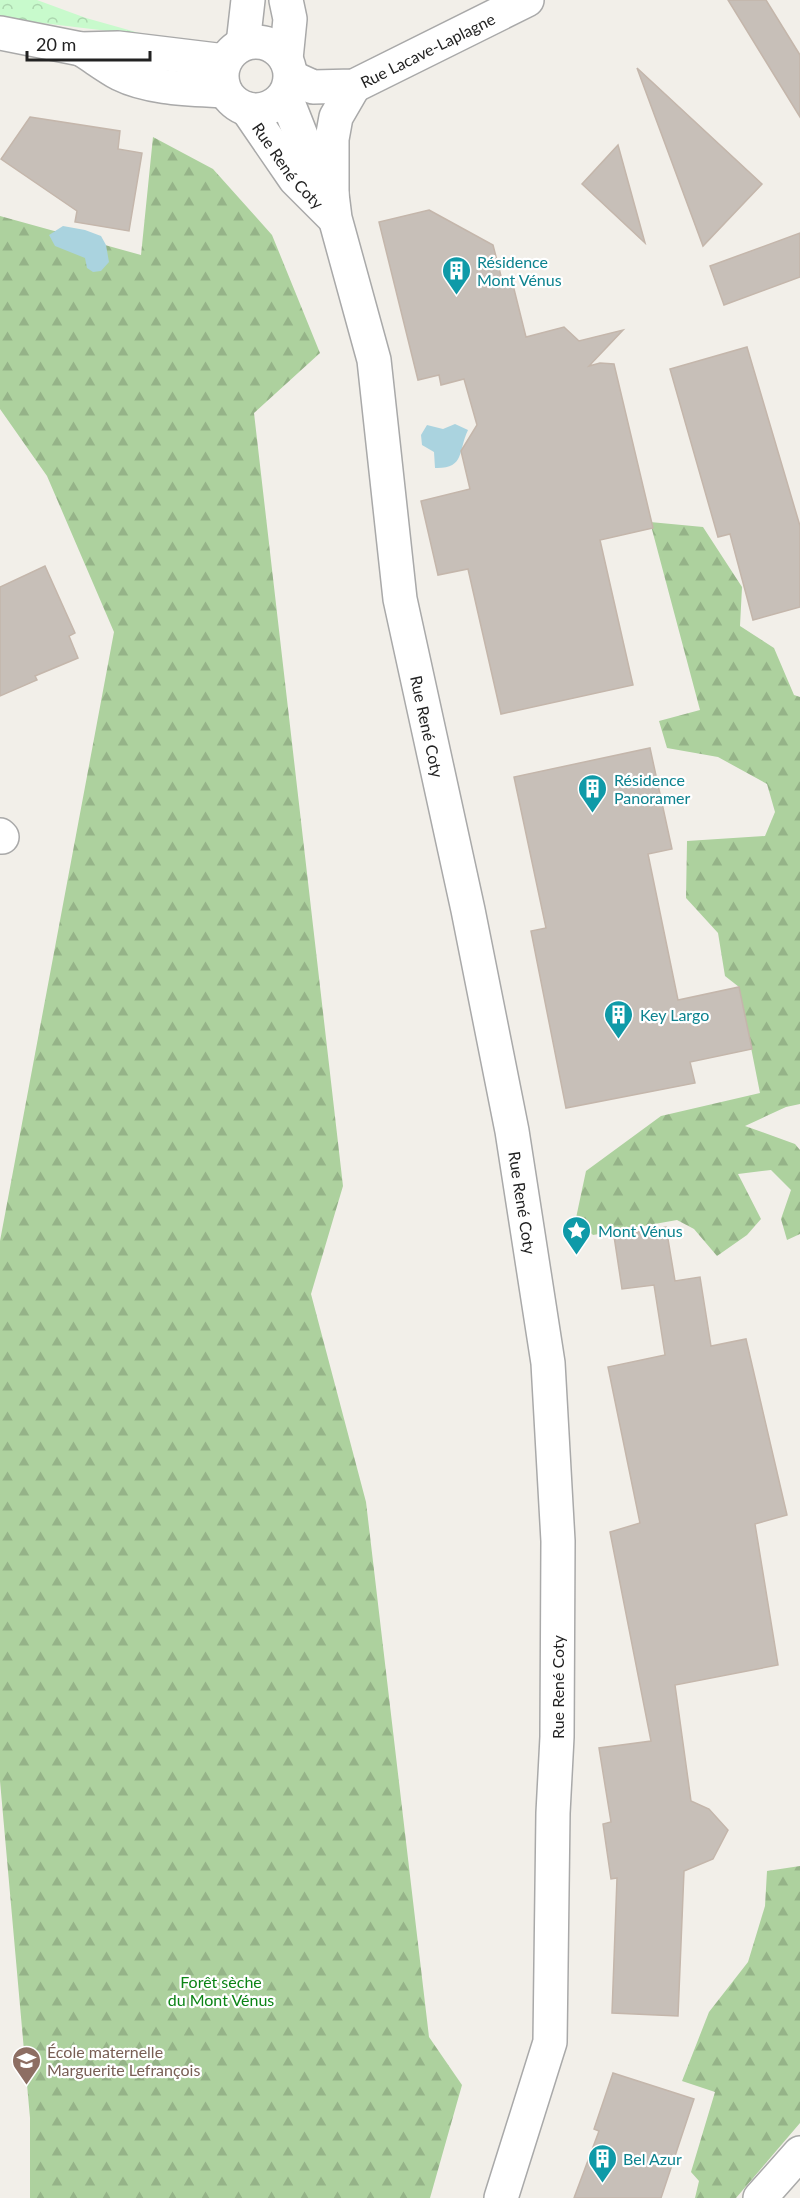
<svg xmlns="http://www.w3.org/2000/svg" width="800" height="2198" font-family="Lato,sans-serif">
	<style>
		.forest { fill: url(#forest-firs) }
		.park { fill: url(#park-crowns) }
		.water { fill: #aad3df }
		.building { fill: #c7bfb8; stroke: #c4b6ab; stroke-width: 1.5 }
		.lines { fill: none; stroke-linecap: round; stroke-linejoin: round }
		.minor-casing { stroke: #a9a9a9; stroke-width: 36 }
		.tertiary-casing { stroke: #a9a9a9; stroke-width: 36 }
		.minor { stroke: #fff; stroke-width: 33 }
		.tertiary { stroke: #fff; stroke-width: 33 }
		.labels { text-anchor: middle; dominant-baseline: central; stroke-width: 4.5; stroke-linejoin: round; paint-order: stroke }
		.street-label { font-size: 16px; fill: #222; stroke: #fff }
		.culture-label { font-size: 16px; fill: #0d838f; stroke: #fff; text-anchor: start }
		.park-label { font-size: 16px; fill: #0c8416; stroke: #fff }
		.education-label { font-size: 16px; fill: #785e54; stroke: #fff; text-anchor: start }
	</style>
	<defs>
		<pattern id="forest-firs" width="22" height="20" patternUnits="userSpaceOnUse" patternTransform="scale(1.5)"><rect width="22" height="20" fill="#add19e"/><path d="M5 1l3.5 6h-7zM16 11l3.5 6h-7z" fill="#95b388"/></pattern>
		<pattern id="park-crowns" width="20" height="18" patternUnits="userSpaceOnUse" patternTransform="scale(1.5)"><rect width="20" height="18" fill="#c8facc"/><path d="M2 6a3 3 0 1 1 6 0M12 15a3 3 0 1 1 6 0" fill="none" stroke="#acd6af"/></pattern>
	</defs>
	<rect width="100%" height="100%" fill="#f2efe9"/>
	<g class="forest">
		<polygon points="153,137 213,169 272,235 320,353 254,413 343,1186 311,1294 366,1502 429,2037 462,2085 430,2198 30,2198 30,2118 0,1781 0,1241 114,632 47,476 0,409 0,216 141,255"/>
		<polygon points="650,522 703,527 742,587 740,626 774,648 794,695 800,697 800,1104 786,1107 745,1126 795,1144 800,1150 800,1234 787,1240 781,1219 791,1190 771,1170 738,1174 761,1219 747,1235 717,1256 694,1229 677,1220 593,1235 576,1218 586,1171 661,1116 760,1093 739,987 725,976 718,933 686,898 687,841 765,836 775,812 767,784 718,757 667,748 659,721 700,710"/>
		<polygon points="800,1866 800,2123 736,2198 695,2198 699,2181 691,2172 715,2092 682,2081 709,2012 748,1962 765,1906 767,1871"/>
	</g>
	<polygon class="park" points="0,0 37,0 86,18 150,36 0,18"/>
	<g class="water">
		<polygon points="63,226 85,230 101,236 106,245 109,262 101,271 93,272 87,268 85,258 55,246 49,235"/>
		<path d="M455,424l13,6c-10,21 -3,39 -33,38l-1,-16 -12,-7 -1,-10 6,-10 16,4z"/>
	</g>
	<g class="building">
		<polygon points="728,0 766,0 800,55 800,117"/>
		<polygon points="637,68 762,184 703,246"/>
		<polygon points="30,117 120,131 118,149 142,153 129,231 75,222 77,211 1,159"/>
		<polygon points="618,145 645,243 582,184"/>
		<polygon points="429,210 493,245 502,280 511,277 526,337 564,327 579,341 623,330 589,366 600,363 614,364 653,528 600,540 633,685 501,714 468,569 438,575 421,501 470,489 461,451 477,425 464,379 441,385 439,375 418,380 379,222"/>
		<polygon points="800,233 800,277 724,305 710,266"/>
		<polygon points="747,347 800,526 800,607 753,620 730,534 718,537 670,369"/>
		<polygon points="45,566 75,633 69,636 78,658 35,676 37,680 0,696 0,587"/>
		<polygon points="650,748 672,849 648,854 678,1000 739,987 752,1049 690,1062 695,1083 566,1108 531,931 546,928 514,777"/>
		<polygon points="666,1227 675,1281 700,1277 711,1346 746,1339 787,1515 755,1524 778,1665 675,1685 691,1801 709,1809 728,1830 713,1859 684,1871 678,2016 612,2013 617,1878 611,1879 603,1824 611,1822 599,1748 651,1741 610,1532 640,1523 608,1367 665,1355 654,1285 622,1289 614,1236"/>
		<polygon points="613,2073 694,2099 661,2198 574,2198 599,2131 594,2129"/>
	</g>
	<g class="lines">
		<defs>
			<g id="minor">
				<path id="s1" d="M285,95l21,53 26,46 3,24 39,142 26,239 68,311 44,221 36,232 10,178 -1,196 -4,76 -3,229 -49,156"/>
				<path id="s2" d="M247,109l48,70 38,38"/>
				<polyline points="0,835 2,837"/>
				<polyline points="760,2198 800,2153"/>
			</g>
			<g id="tertiary">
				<polyline points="286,0 290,19 286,59"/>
				<polyline points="0,33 81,49 118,48 225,61"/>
				<circle cx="256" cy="76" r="34"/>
				<polyline points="243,44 248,0"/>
				<path d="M81,49c13,8 26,18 39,25 30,15 72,15 105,17"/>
				<path id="s3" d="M291,77l22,10 41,-1 173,-86"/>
				<polyline points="332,194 332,139 336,117 354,86"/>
			</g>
		</defs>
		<use href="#minor" class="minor-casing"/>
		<use href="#tertiary" class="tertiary-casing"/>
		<use href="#minor" class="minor"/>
		<use href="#tertiary" class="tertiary"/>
	</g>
	<defs>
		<symbol id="building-pin" viewBox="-11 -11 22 30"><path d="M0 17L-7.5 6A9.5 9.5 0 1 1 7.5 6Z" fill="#0f9aa8" stroke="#fff"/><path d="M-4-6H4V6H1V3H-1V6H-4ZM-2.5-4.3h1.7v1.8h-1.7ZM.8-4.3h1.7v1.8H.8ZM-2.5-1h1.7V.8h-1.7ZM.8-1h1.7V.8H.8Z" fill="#fff"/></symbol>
		<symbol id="sight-pin" viewBox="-11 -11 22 30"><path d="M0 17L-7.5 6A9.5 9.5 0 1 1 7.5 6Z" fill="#0f9aa8" stroke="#fff"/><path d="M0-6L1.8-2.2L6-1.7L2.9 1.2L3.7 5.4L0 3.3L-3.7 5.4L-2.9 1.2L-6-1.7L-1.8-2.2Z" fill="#fff"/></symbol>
		<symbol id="school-pin" viewBox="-11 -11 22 30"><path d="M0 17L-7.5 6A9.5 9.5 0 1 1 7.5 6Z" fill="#8d6e63" stroke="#fff"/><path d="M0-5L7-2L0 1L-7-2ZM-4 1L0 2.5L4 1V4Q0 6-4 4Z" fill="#fff"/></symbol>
	</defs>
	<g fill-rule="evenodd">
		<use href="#building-pin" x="440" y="254" width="33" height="45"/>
		<use href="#building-pin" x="576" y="772" width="33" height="45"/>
		<use href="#building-pin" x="602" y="998" width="33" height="45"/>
		<use href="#sight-pin" x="560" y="1214" width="33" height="45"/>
		<use href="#school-pin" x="10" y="2044" width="33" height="45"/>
		<use href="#building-pin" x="586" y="2142" width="33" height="45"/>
	</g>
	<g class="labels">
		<g class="street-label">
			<text stroke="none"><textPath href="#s3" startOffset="147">Rue Lacave-Laplagne</textPath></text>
			<text stroke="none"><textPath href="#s2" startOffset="70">Rue René Coty</textPath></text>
			<text stroke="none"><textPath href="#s1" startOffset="652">Rue René Coty</textPath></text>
			<text stroke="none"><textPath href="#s1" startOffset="1138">Rue René Coty</textPath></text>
			<text transform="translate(557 1687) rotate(-90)">Rue René Coty</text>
		</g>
		<g class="culture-label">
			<text x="477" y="261">Résidence<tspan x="477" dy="18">Mont Vénus</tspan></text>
			<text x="614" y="779">Résidence<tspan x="614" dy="18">Panoramer</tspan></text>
			<text x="640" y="1014">Key Largo</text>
			<text x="598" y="1230">Mont Vénus</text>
			<text x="623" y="2158">Bel Azur</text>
		</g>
		<g class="park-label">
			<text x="221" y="1981">Forêt sèche<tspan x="221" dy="18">du Mont Vénus</tspan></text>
		</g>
		<g class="education-label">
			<text x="47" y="2051">École maternelle<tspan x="47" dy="18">Marguerite Lefrançois</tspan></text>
		</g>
	</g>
	<path d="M27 51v9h123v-9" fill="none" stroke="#222222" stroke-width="3"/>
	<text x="36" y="51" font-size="18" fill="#222222" stroke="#ffffff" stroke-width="4.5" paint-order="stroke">20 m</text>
</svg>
